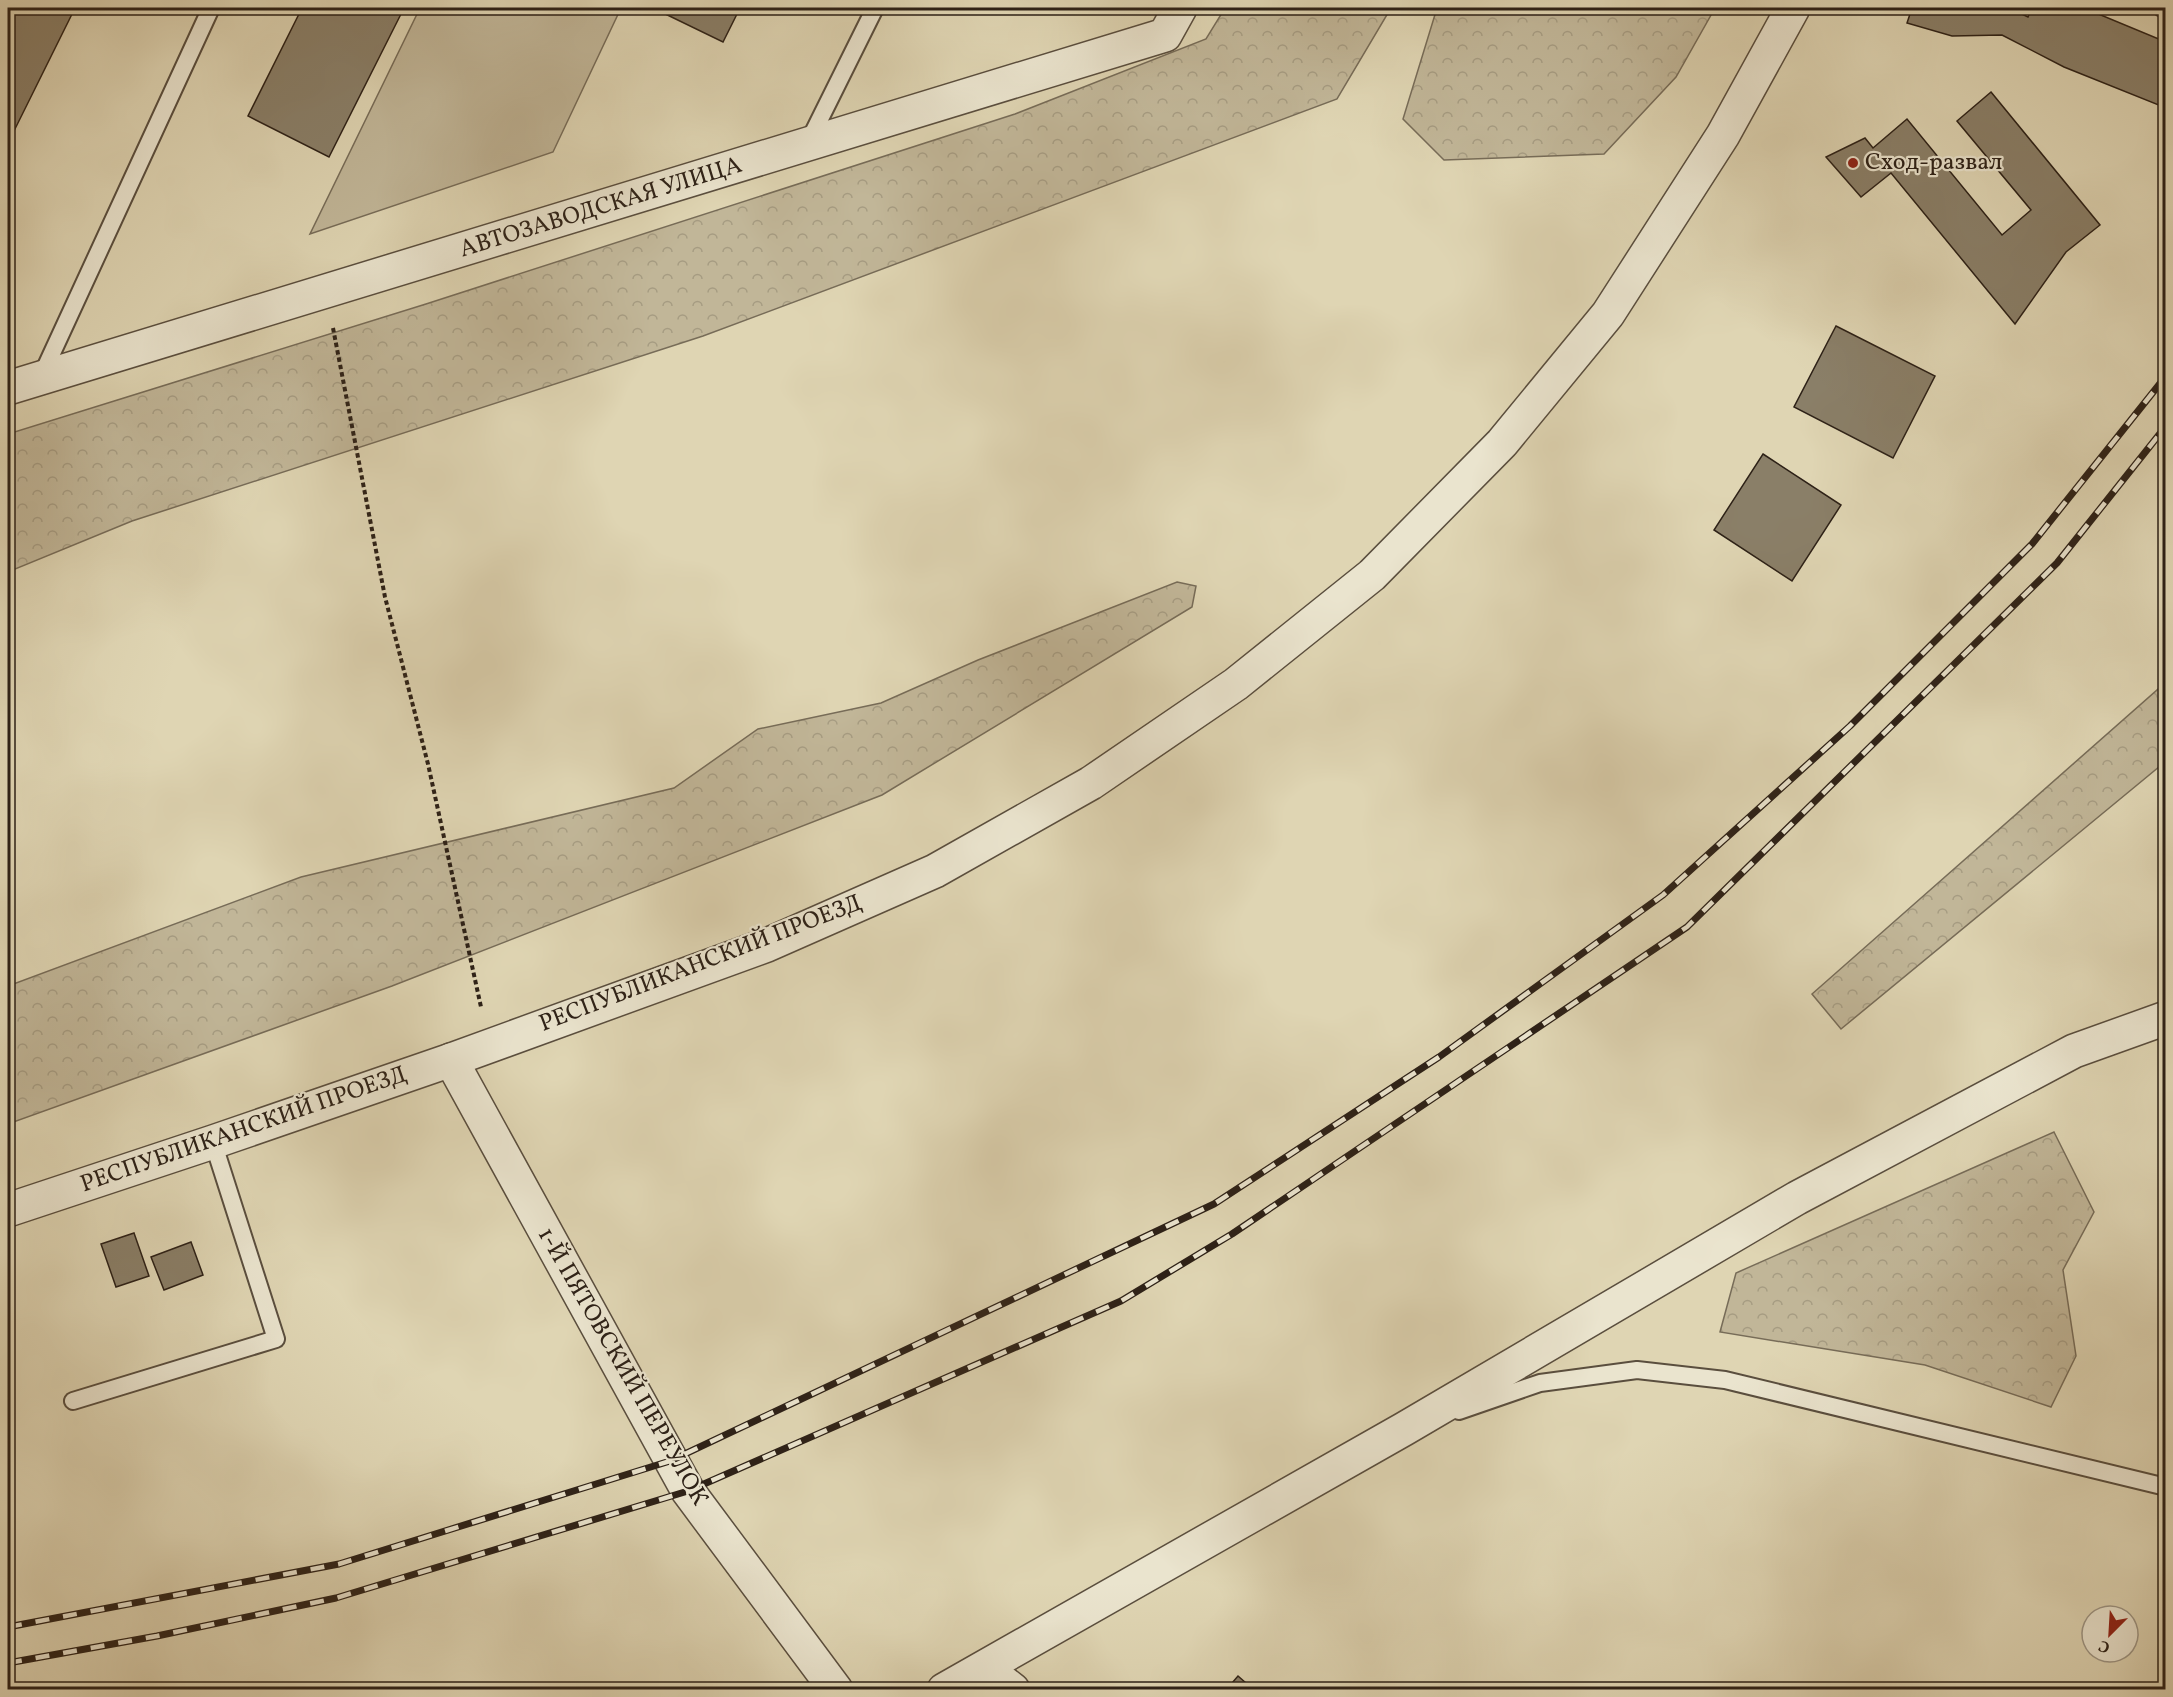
<svg xmlns="http://www.w3.org/2000/svg" width="2173" height="1697" font-family="Vollkorn,serif">
	<style>
		.grass { fill: #c1b698; stroke: #776c58; stroke-width: 1.5 }
		.forest { fill: url(#forest-crowns); stroke: #776c58; stroke-width: 1.5 }
		.building { fill: #8a7f68; stroke: #2d2117; stroke-width: 1.5 }
		.lines { fill: none; stroke-linecap: round; stroke-linejoin: round }
		.service-casing { stroke: #5a4e3e; stroke-width: 20 }
		.minor-casing { stroke: #5a4e3e; stroke-width: 36 }
		.tertiary-casing { stroke: #5a4e3e; stroke-width: 36 }
		.path { stroke: #2d2117; stroke-width: 4; stroke-dasharray: 4.5 3; stroke-linecap: butt }
		.service { stroke: #eae4ce; stroke-width: 16 }
		.minor { stroke: #eae4ce; stroke-width: 33 }
		.tertiary { stroke: #eae4ce; stroke-width: 33 }
		.rail-casing { stroke: #2d2117; stroke-width: 7 }
		.rail { stroke: #eae4ce; stroke-width: 4.5; stroke-dasharray: 14; stroke-linecap: butt }
		.poi-dot { fill: #8f2418; stroke: #eae4ce; stroke-width: 2 }
		.labels { text-anchor: middle; dominant-baseline: central; stroke-width: 4.5; stroke-linejoin: round; paint-order: stroke }
		.poi-label { font-size: 24px; fill: #2d2117; stroke: #eae4ce; text-anchor: start }
		.street-label { font-size: 24px; fill: #2d2117; stroke: #eae4ce }
	</style>
	<defs>
		<pattern id="forest-crowns" width="20" height="18" patternUnits="userSpaceOnUse" patternTransform="scale(1.5)"><rect width="20" height="18" fill="#c1b698"/><path d="M2 6a3 3 0 1 1 6 0M12 15a3 3 0 1 1 6 0" fill="none" stroke="#a69c82"/></pattern>
	</defs>
	<rect width="100%" height="100%" fill="#dfd5b3"/>
	<filter id="stains"><feTurbulence type="fractalNoise" baseFrequency=".00333" numOctaves="4"/><feColorMatrix values="0 0 0 0 .2 0 0 0 0 .09 0 0 0 0 .02 0 0 0 .5 -.17"/></filter>
	<radialGradient id="worn" r=".72"><stop offset=".6" stop-color="#630" stop-opacity="0"/><stop offset="1" stop-color="#630" stop-opacity=".3"/></radialGradient>
	<polygon class="grass" points="420,8 621,8 553,152 310,234"/>
	<g class="forest">
		<polygon points="1225,8 1391,8 1337,99 703,336 132,521 8,572 8,434 426,304 1015,114 1206,39"/>
		<polygon points="1437,8 1715,8 1676,77 1604,154 1444,160 1403,119"/>
		<polygon points="1177,582 1196,586 1192,607 882,795 392,986 8,1124 8,986 301,877 674,788 758,729 881,703 978,660"/>
		<polygon points="2165,683 2165,762 1841,1029 1812,994"/>
		<polygon points="2054,1132 2094,1212 2063,1270 2076,1356 2051,1407 1925,1365 1720,1332 1736,1273"/>
	</g>
	<g class="building">
		<polygon points="8,8 75,8 8,143"/>
		<polygon points="302,8 404,8 329,157 248,116"/>
		<polygon points="653,8 740,8 723,42"/>
		<polygon points="1912,8 2009,8 2028,17 2032,8 2084,8 2166,42 2166,108 2064,67 2002,35 1952,36 1907,23"/>
		<polygon points="1991,92 2100,225 2066,252 2015,324 1891,173 1861,197 1826,157 1865,138 1873,148 1907,119 2002,235 2031,210 1957,121"/>
		<polygon points="1836,326 1935,376 1893,458 1794,407"/>
		<polygon points="1763,454 1841,505 1792,581 1714,530"/>
		<polygon points="134,1233 149,1276 116,1287 101,1244"/>
		<polygon points="191,1242 203,1275 164,1290 151,1257"/>
		<polygon points="1238,1676 1254,1690 1226,1690"/>
	</g>
	<g class="lines">
		<defs>
			<g id="service">
				<polyline points="2162,8 2166,9"/>
				<polyline points="807,145 875,8"/>
				<polyline points="41,377 211,8"/>
				<polyline points="73,1401 276,1339 213,1142"/>
				<polyline points="1459,1411 1540,1383 1637,1370 1725,1380 2166,1487"/>
			</g>
			<g id="minor">
				<polyline points="8,388 1165,35 1180,8"/>
				<polyline points="451,1060 688,1491 836,1690"/>
				<polyline points="985,1668 1013,1690"/>
				<polyline points="944,1690 1404,1429 1797,1198 2074,1051 2166,1018"/>
			</g>
			<polyline id="tertiary" points="8,1210 213,1142 451,1060 767,945 935,871 1091,783 1236,684 1372,575 1502,443 1608,314 1723,135 1793,8"/>
		</defs>
		<use href="#service" class="service-casing"/>
		<use href="#minor" class="minor-casing"/>
		<use href="#tertiary" class="tertiary-casing"/>
		<polyline class="path" points="333,328 385,597 428,764 481,1007"/>
		<use href="#service" class="service"/>
		<use href="#minor" class="minor"/>
		<use href="#tertiary" class="tertiary"/>
		<defs>
			<g id="rail">
				<polyline points="8,1627 339,1564 670,1461 1214,1204 1439,1057 1663,895 1850,726 2032,544 2166,376"/>
				<polyline points="8,1663 157,1636 336,1598 688,1491 1121,1301 1232,1234 1687,927 2057,563 2166,426"/>
			</g>
		</defs>
		<use href="#rail" class="rail-casing"/>
		<use href="#rail" class="rail"/>
	</g>
	<circle class="poi-dot" cx="1853" cy="163" r="6"/>
	<g class="labels">
		<g class="poi-label">
			<text x="1865" y="163">Сход-развал</text>
		</g>
		<g class="street-label">
			<text transform="translate(601 208) rotate(-17)">АВТОЗАВОДСКАЯ УЛИЦА</text>
			<text transform="translate(701 964) rotate(-21)">РЕСПУБЛИКАНСКИЙ ПРОЕЗД</text>
			<text transform="translate(244 1130) rotate(-19)">РЕСПУБЛИКАНСКИЙ ПРОЕЗД</text>
			<text transform="translate(622 1367) rotate(60)">1-Й ПЯТОВСКИЙ ПЕРЕУЛОК</text>
		</g>
	</g>
	<rect width="2173" height="1697" fill="none" stroke="#dfd5b3" stroke-width="30"/>
	<rect x="9" y="9" width="2155" height="1679" fill="none" stroke="#2d2117" stroke-width="3"/>
	<rect x="15" y="15" width="2143" height="1667" fill="none" stroke="#2d2117" stroke-width="1.5"/>
	<g transform="translate(2110 1634) rotate(204)"><circle r="28" fill="#eae4ce" stroke="#9e9685" stroke-width="1.5"/>
	<path d="M0-4.5L10 22L0 15L-10 22Z" fill="#8f2418"/>
	<text y="-9" font-size="16" font-weight="bold" text-anchor="middle" fill="#2d2117">С</text>
	</g>
	<rect width="100%" height="100%" filter="url(#stains)"/>
	<rect width="100%" height="100%" fill="url(#worn)"/>
</svg>
